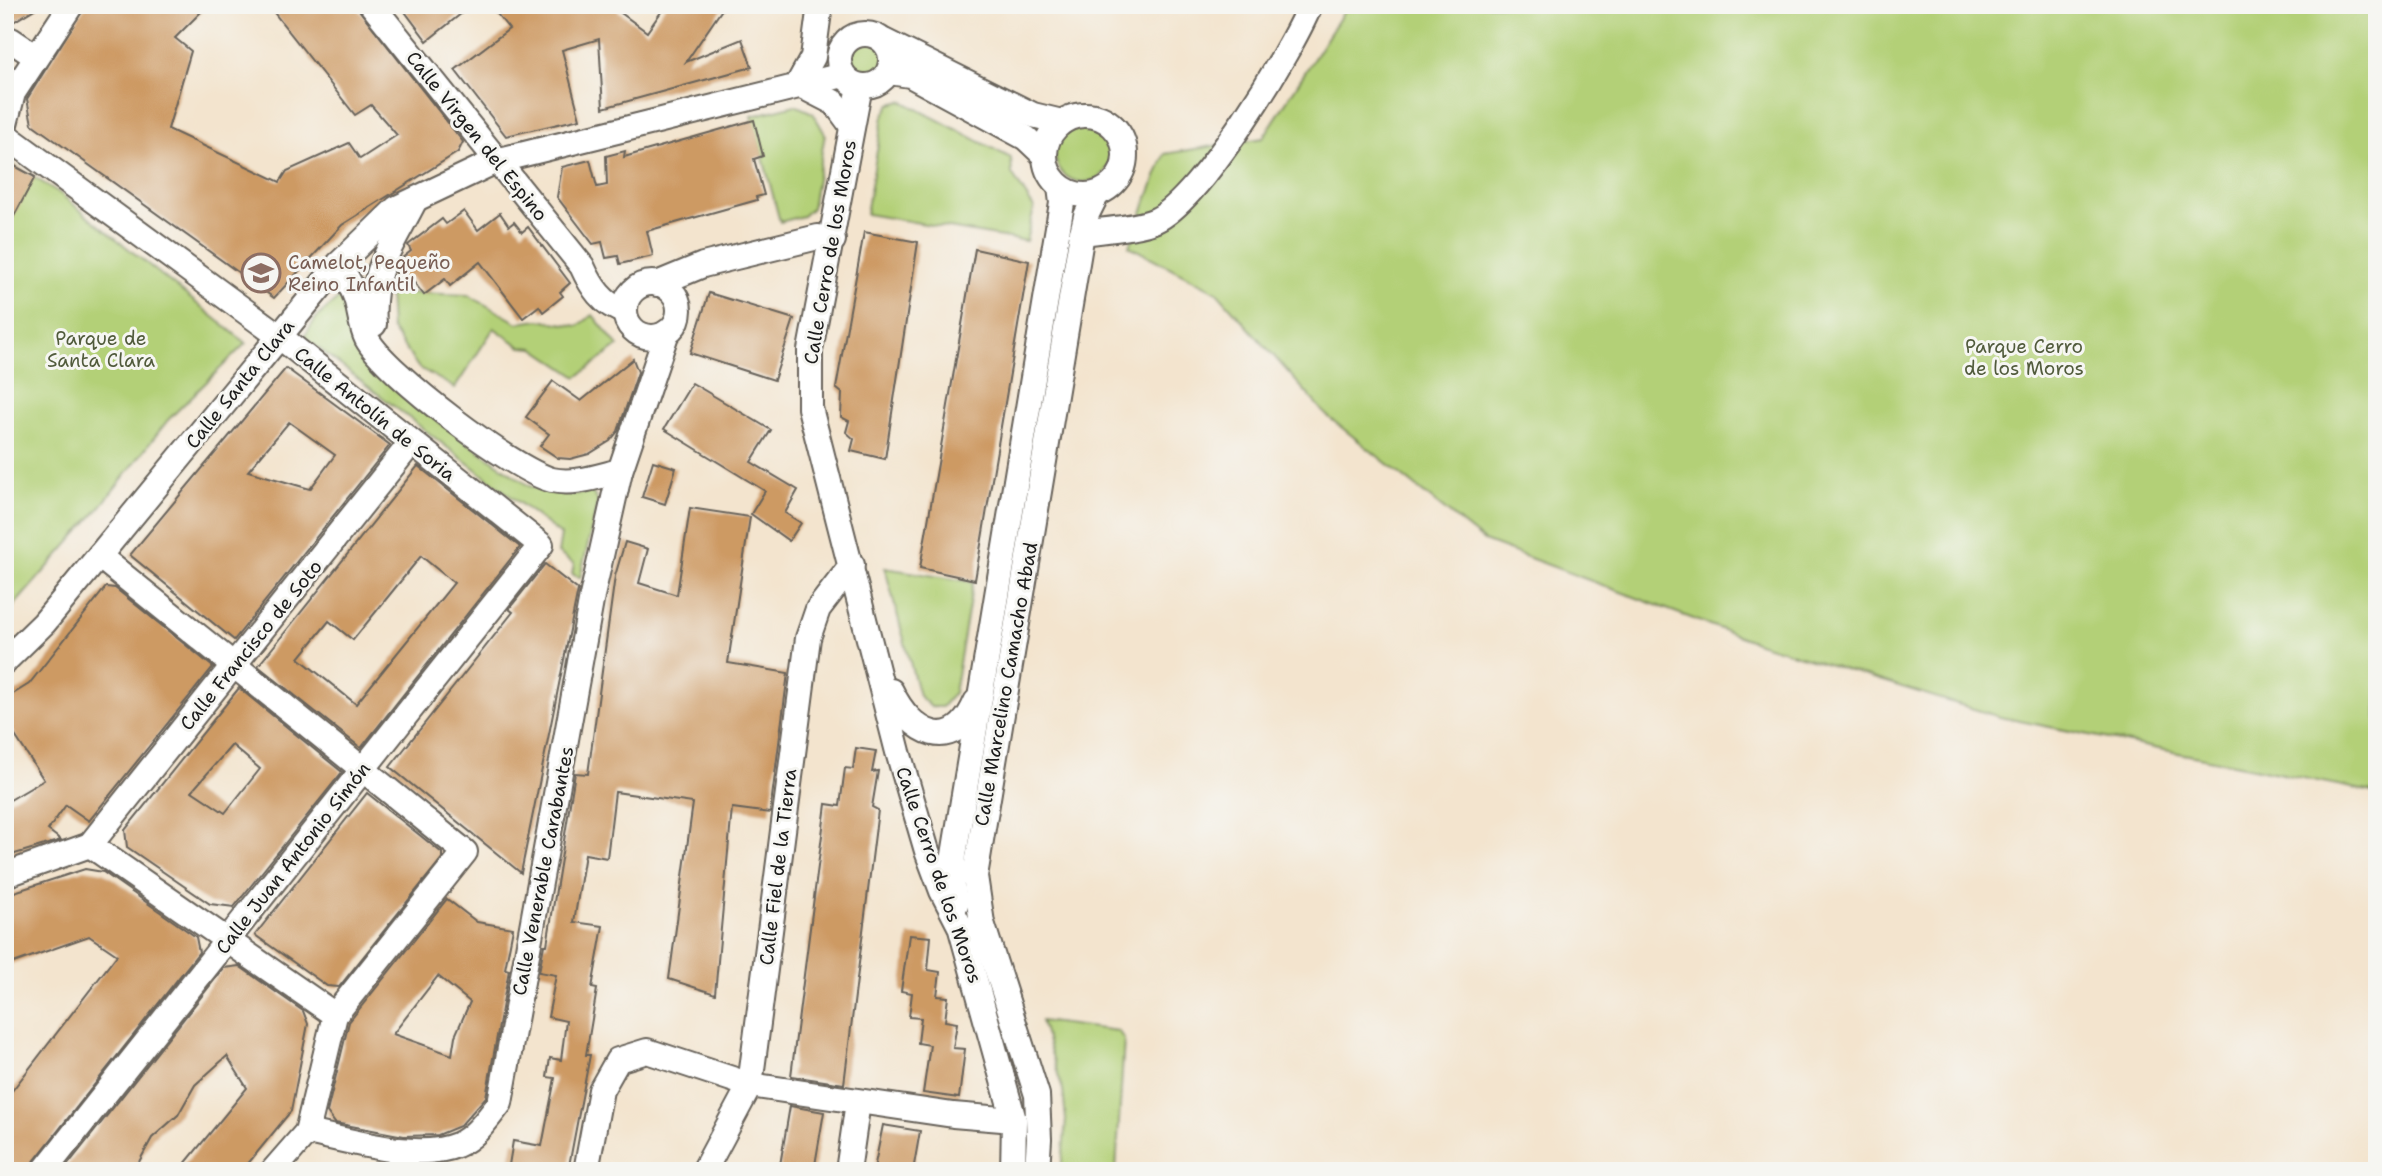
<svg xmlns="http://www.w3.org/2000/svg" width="2382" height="1176" font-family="'Shantell Sans',sans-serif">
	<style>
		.green { fill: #b3d077; stroke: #68764a; stroke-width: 2 }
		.building { fill: #cd9a63; fill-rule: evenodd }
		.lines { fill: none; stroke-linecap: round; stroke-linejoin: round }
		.minor-casing { stroke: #67625a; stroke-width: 28 }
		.minor { stroke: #fff; stroke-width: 24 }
		.labels { text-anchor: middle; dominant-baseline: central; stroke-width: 6; stroke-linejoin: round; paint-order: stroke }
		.street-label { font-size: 19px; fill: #1c1c1c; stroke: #f6f6f2 }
		.education-label { font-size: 19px; fill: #785e54; stroke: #f6f6f2; text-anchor: start }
		.park-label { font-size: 19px; fill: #515b3c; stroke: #f6f6f2 }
	</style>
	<rect width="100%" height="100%" fill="#f6f6f2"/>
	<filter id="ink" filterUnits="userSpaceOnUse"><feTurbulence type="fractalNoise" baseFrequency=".0143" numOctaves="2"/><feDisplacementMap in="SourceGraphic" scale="14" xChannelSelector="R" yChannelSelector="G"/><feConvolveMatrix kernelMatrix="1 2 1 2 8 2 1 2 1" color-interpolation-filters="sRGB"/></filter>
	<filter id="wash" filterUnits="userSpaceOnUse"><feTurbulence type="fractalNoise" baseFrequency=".00686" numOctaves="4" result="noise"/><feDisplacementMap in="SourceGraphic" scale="28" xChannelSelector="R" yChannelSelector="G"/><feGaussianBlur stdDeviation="1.57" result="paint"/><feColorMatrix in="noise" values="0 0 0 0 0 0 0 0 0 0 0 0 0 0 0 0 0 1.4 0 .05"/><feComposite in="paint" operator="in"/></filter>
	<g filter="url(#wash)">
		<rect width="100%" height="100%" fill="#f3e4ce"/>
		<g class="green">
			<polygon points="1348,5 2377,5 2377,793 2000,717 1758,643 1484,541 1326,415 1217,292 1129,246 1165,154 1263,138"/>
			<circle cx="865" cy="59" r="20"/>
			<polygon points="902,101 1011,158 1012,174 1034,208 1026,241 866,214 883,116 890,104"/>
			<polygon points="795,105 813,113 825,134 812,208 803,216 780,222 752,116"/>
			<circle cx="1083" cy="154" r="28"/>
			<polygon points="9,162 58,192 246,343 168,420 97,511 5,616 5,169"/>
			<polygon points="389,292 468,295 518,323 539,320 578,326 593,315 618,346 577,377 534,348 521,347 494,328 455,388 418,367 391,328"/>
			<polygon points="340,297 362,361 405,398 529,486 566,495 592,492 598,501 580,578 572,574 574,564 558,553 561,535 304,337 317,317"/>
			<polygon points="885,568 973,582 954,693 942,707 931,707 919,696"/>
			<polygon points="1041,1021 1118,1031 1124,1039 1116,1171 1061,1171 1066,1120 1063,1090"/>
		</g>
		<g id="blocks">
			<g class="building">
				<polygon points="5,5 41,5 5,27"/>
				<polygon points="86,5 208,5 175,38 191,51 168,129 280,182 287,171 349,143 360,159 397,135 371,105 355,115 268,5 355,5 463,142 458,152 342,225 274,298 32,124 27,99"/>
				<polygon points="400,5 472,5 427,41"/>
				<polygon points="490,5 610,5 647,32 666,5 725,5 686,62 742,39 752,67 603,108 599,39 562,50 580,119 506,136 455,70 509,29"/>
				<polygon points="754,120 763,156 754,159 764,195 756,197 757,200 647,231 653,256 620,264 618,256 606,258 602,242 593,244 557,197 562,167 590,160 597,187 607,185 606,156 625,151 624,157"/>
				<polygon points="11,164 35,177 5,233 5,175"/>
				<polygon points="464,211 478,230 500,213 509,226 514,222 522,232 528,227 570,283 560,292 563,296 543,312 539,306 523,318 480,262 450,286 445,279 424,295 409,276 402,281 395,272 401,259 411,251 408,245 442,219 446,224"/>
				<polygon points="864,232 918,242 885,459 851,451 854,439 846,432 849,421 841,417 842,393 836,388"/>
				<polygon points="975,249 1029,261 975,580 920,568"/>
				<polygon points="709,293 794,319 774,380 690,353"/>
				<polygon points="633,359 638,372 618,431 610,441 589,454 570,459 558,458 540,446 549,434 526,417 553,381 581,401"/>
				<path d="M286,368l104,77 -156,195 -104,-85zM289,422l46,33 -25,34 -62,-18z"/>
				<polygon points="692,383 771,430 751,462 798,490 785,513 801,523 789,541 751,514 765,491 664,429"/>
				<polygon points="653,461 676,468 665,504 642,497"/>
				<path d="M418,466l102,81 -159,201 -103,-82zM421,556l33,27 -98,121 -57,-46 30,-37 24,19z"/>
				<polygon points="690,508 750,517 728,663 788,673 770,813 732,808 715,994 669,979 693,803 615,792 607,858 585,854 574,922 603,926 592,988 597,989 586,1055 590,1055 568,1171 508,1171 513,1141 542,1146 555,1078 547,1077 550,1058 561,1060 566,1021 548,1017 556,975 539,972 544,945 547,945 575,773 588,774 615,576 625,542 648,549 639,583 677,595"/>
				<polygon points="545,564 578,590 521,873 390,767 513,612 509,609"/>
				<polygon points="106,587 115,588 213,667 89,821 66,805 48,830 61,840 5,857 5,803 44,780 12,731 5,735 5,699 29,684"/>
				<path d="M239,688l103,84 -108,135 -24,-3 -83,-57 -2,-17zM232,745l28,24 -35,44 -33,-22z"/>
				<polygon points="856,748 876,751 872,772 878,771 872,807 878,810 844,1084 791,1076 826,804 840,806 845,768 853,769"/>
				<polygon points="367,793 442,853 442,858 339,987 327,986 255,935"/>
				<polygon points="85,869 103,872 196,937 199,952 31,1165 5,1171 5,1100 117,955 89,936 5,966 5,895"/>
				<path d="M447,899l30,23 36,6 -8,41 4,1 -23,127 -26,29 -22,9 -34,1 -69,-13 -8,-11 22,-90zM438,976l32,26 -15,34 -3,19 -59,-21z"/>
				<polygon points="909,935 931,937 928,970 940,972 937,996 948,997 945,1021 957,1023 953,1048 965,1049 959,1098 923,1093 930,1045 918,1043 921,1018 909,1017 912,993 901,991"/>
				<polygon points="239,966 303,1011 308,1024 291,1111 242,1171 179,1171 247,1088 227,1056 195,1085 178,1115 152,1138 134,1171 63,1171 224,968"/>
				<polygon points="790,1106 824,1112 814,1171 779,1171"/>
				<polygon points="883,1125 920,1131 913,1171 874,1169"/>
			</g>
		</g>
	</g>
	<g filter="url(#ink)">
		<use href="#blocks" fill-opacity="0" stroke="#67625a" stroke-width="2"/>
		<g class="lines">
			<defs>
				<g id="minor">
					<path d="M372,5l210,261c9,20 21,40 43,45"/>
					<circle cx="865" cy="60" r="26"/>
					<polyline points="884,41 1033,115 1062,122"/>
					<polyline points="5,44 11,40 35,56"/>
					<polyline points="889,72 910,75 1026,138 1044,155"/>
					<polyline points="798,84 813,57 819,12"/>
					<polyline points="798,84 835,103 852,126"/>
					<polyline points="860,86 810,350 810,408 898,752 927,851 942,891 960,926 1014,1120 1013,1171"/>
					<circle cx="1085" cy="155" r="40"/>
					<polyline points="5,124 13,93 71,5"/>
					<polyline points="5,135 279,336 541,545 44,1171"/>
					<path d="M1082,233c20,-3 57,-5 74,-13 45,-21 134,-167 154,-215"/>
					<path d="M339,264c6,11 13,22 17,34 4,13 5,29 11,41 18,34 148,132 185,141 22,5 47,-4 68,-9"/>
					<circle cx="652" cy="310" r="27"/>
					<polyline points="657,284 703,265 818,237 833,240"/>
					<path d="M374,324c-4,-54 18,-78 41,-124"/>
					<polyline points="99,556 465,852 335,1015 307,1132 273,1171"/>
					<polyline points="5,661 44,623 339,264 397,208 496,161 843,75"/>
					<path d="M891,691c20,43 62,65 85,11"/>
					<polyline points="90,845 411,443"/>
					<polyline points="90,845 335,1015"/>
					<polyline points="5,875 90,845"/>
					<polyline points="956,904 952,884 954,855 1062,203 1060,187"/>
					<path d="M307,1132c42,8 110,30 150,13 18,-7 31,-27 43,-42l92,-507 28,-125 47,-139"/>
					<polyline points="586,1171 601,1090 618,1060 647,1051 750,1085 953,1115 1014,1120"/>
					<polyline points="704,1171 750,1085 808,638 818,609 852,565"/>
					<polyline points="848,1171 858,1102"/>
					<polyline points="1037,1171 1039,1139 1037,1095 982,923 975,876 1082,233 1086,216 1097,194"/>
				</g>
			</defs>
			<use href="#minor" class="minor-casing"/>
			<use href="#minor" class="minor"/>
		</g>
	</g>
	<defs>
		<symbol id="school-ring" viewBox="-11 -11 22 22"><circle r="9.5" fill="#f6f6f2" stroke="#8d6e63" stroke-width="1.5"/><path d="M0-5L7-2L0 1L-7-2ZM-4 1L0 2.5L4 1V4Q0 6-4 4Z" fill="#8d6e63"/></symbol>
	</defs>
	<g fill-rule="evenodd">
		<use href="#school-ring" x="239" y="251" width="44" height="44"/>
	</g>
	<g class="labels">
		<g class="street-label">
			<text transform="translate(477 136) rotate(51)">Calle Virgen del Espino</text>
			<text transform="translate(830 252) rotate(-80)">Calle Cerro de los Moros</text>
			<text transform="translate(240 384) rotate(-51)">Calle Santa Clara</text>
			<text transform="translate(375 414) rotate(39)">Calle Antolín de Soria</text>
			<text transform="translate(251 645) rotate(-51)">Calle Francisco de Soto</text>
			<text transform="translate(1006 684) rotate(-80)">Calle Marcelino Camacho Abad</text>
			<text transform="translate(293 858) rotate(-52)">Calle Juan Antonio Simón</text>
			<text transform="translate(778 867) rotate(-83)">Calle Fiel de la Tierra</text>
			<text transform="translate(543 871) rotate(-79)">Calle Venerable Carabantes</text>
			<text transform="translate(939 875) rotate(71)">Calle Cerro de los Moros</text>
		</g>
		<g class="education-label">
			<text x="288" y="262">Camelot, Pequeño<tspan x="288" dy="22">Reino Infantil</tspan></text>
		</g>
		<g class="park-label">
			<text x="101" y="338">Parque de<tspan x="101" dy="22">Santa Clara</tspan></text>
			<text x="2024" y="346">Parque Cerro<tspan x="2024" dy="22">de los Moros</tspan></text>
		</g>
	</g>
	<rect width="2382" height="1176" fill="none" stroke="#f6f6f2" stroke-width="28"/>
</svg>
